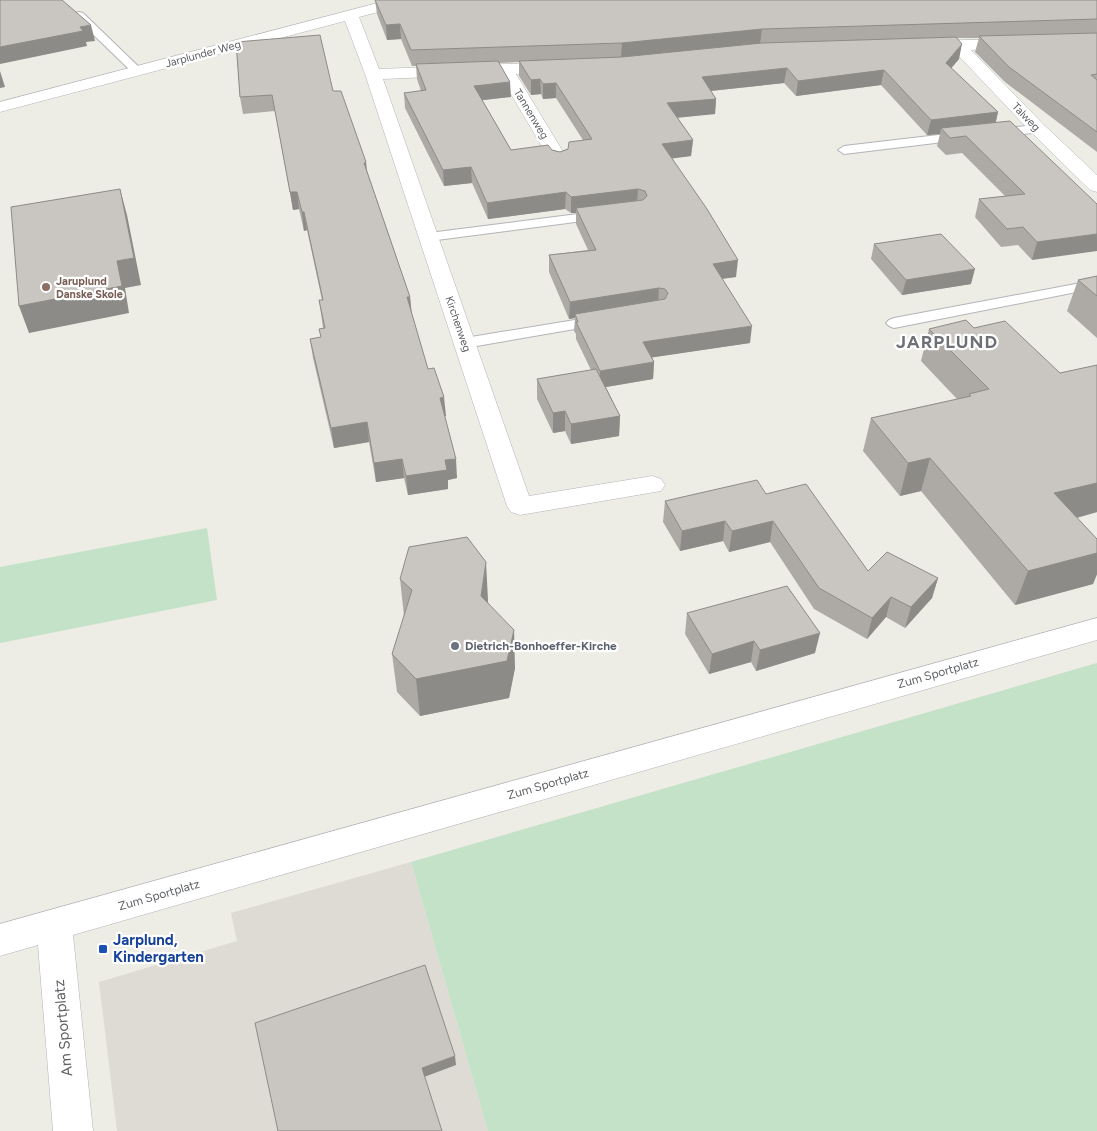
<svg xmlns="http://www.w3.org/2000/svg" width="1097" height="1131" font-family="Figtree,sans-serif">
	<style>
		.education { fill: #dddbd3 }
		.green { fill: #c3e2c7 }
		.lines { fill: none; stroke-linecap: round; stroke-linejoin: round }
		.service-casing { stroke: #b2b4b8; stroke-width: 2 }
		.minor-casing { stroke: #b2b4b8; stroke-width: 1 }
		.service { fill: #fff; fill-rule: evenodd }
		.minor { fill: #fff; fill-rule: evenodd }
		.wall { fill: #adaaa6; fill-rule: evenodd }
		.shaded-wall { fill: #8d8b87 }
		.building { fill: #c9c6c1; stroke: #8d8b87 }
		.education-dot { fill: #8d6e63; stroke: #fff; stroke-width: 2 }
		.worship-dot { fill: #6b7280; stroke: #fff; stroke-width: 2 }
		.transit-dot { fill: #1a4fb4; stroke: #fff; stroke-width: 2 }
		.labels { text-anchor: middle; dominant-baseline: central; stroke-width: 4.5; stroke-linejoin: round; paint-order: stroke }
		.far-street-label { font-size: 11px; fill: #5c5f63; stroke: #fff }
		.far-education-label { font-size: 11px; font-weight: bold; fill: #785e54; stroke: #fff; text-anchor: start }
		.worship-label { font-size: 12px; font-weight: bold; fill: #5b616d; stroke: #fff; text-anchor: start }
		.street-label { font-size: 12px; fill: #5c5f63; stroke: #fff }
		.near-transit-label { font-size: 15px; font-weight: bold; fill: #164399; stroke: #fff; text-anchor: start }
		.near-street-label { font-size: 15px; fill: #5c5f63; stroke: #fff }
		.district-label { font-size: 18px; font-weight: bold; letter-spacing: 1px; fill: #6d7075; stroke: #fff }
	</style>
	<rect width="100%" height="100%" fill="#edece5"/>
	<polygon class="education" points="411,862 488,1131 117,1131 99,982 237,941 231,913"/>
	<g class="green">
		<polygon points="207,528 217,600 0,643 0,567"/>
		<polygon points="1097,663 1097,1131 488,1131 411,862"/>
	</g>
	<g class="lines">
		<defs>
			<g id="service">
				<polygon points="79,12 83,13 141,69 143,71 141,73 133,73 75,17 74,15 75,13"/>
				<polygon points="1038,125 1044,129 1042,132 994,137 988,133 994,129"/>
				<polygon points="964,132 970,136 968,139 844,154 838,150 844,146"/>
				<polygon points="601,211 606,212 608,215 606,218 429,241 422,237 429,233"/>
				<polygon points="1097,280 1097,288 894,328 889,326 886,323 889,320 894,318"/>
				<polygon points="599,316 604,318 607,321 604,324 465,348 460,346 457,343 460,340 465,338"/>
			</g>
			<g id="minor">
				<polygon points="389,0 415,0 412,3 359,17 379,69 556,62 562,63 564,67 562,71 556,72 516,74 568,160 566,164 559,166 552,164 550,160 499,74 383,79 529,496 652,476 661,479 665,485 661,491 520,515 511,512 507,506 365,74 345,21 0,112 0,102"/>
				<polygon points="1013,39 1019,41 1021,44 1019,47 971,50 1044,125 1097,175 1097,192 1090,190 1032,133 953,50 920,49 918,46 920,43 926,41"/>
				<polygon points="1097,618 1097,640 73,935 93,1131 53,1131 38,945 0,956 0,924"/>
			</g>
		</defs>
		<use href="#service" class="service-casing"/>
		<use href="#minor" class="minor-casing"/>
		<use href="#service" class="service"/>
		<use href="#minor" class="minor"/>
	</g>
	<g class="wall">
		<path d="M375,0h722v152l-92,-70 -30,-30 4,-14h-22l2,21 -8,9 47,44 -2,10 101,82 -65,56 -14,-15 -17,2 -26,-30 4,-18 26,-3 -43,-43 -16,2 -9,-9 3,-12 -13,1 -46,-50 -85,11 -12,-13 -73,8 5,8 -1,15 -38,3 16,23 -2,16 -19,2 64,119 -14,2 28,64 -98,14 2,5 -1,17 -47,8 14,29 -1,20 -48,8 -6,-13 -12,2 -16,-34v-20l54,-9 -15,-31v-5l-2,-3 1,-13 -6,1 -20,-47v-17l39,-5 -12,-26v-11h-5l-6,-4 -77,10 -16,-36 -28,3 -39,-78 -1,-15 17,-2 -4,-12 -1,-13h-4l-11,-27 -14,1 -10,-26zM519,62v14l12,19 10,-1 2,5 13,-1 27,42 -15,9 -8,3 -8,-2h-41l-29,-50 29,-3 -12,-34z"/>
		<polygon points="236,42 333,91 368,174 410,297 411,312 428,369 446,416 445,416 457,478 448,480 448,489 408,495 404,478 376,482 369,442 334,448 313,358 310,339 321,337 323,328 319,300 322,300 307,230 304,231 299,209 293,210 275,111 243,114 240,97"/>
		<polygon points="874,244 971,284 902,295 871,259"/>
		<polygon points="1097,276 1097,338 1067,311 1078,280"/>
		<polygon points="974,328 1060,373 1097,365 1097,512 1077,518 1097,539 1097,574 1093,584 1015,605 921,491 900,496 863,451 871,418 957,399 921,361 929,329"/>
		<polygon points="766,494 868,571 938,578 932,598 905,628 886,617 867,639 814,609 770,542 729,552 723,541 680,551 663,522 665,501"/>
		<polygon points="400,579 488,600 488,602 515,668 509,698 420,716 397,692 392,654 404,616"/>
		<polygon points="687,613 815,653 756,671 751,662 709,674 685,634"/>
	</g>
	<g class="shaded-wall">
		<polygon points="400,24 401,39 387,40 386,25"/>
		<polygon points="91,25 95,41 86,42 87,46 0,64 0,47 80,27"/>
		<polygon points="762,29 760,44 621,58 622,43"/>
		<polygon points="962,44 959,59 943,78 946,63"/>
		<polygon points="787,68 784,83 700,92 702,77"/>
		<polygon points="884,70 881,85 796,96 798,81"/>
		<polygon points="0,71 5,87 0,88"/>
		<polygon points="540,79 541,94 531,95 531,80"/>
		<polygon points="510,82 511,97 475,101 474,86"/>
		<polygon points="556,83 556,98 543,99 543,84"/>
		<polygon points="716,99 715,114 666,119 667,103"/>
		<polygon points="998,112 994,128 941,128 940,134 927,135 931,120"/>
		<polygon points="693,140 691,156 661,160 662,144"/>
		<polygon points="366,162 368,179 364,163"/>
		<polygon points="471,167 472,183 444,186 443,170"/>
		<polygon points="120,189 127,215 141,285 125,288 129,313 29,333 19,306"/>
		<polygon points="638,189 637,205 576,208 576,213 571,213 571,197"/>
		<polygon points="290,192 297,192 299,209 293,210"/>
		<polygon points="566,192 565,209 488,219 487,203"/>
		<polygon points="302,212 304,212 307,230 304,231"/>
		<polygon points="1097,234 1097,251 1032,260 1037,242"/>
		<polygon points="738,260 736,277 711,280 713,264"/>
		<polygon points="975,269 971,284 902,295 906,280"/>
		<polygon points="659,288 658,305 575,314 575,318 569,319 570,302"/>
		<polygon points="407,297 410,297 412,315"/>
		<polygon points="752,326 750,343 642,359 643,342"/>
		<polygon points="654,362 653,379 600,388 600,371"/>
		<polygon points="444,397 446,416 441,417 440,398"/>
		<polygon points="565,411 565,431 553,433 553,413"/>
		<polygon points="620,416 619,436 571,444 571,424"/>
		<polygon points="367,422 369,442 334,448 331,428"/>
		<polygon points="930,458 921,491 900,496 908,463"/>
		<polygon points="402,459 404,478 376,482 374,463"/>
		<polygon points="456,459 457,478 448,480 448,489 408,495 406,476 445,460"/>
		<polygon points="1097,483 1097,512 1042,527 1054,493"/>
		<polygon points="725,521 723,541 680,551 682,531"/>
		<polygon points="773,521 770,542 729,552 732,531"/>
		<polygon points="1097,553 1097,574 1093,584 1015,605 1028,571"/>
		<polygon points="486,562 488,600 483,633 481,596"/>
		<polygon points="938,578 932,598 905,628 911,607"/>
		<polygon points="891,597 886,617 867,639 872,618"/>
		<polygon points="514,630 515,668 509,698 420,716 416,679"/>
		<polygon points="820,633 815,653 756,671 760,650"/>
		<polygon points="754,641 751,662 709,674 712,654"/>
		<polygon points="455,1056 456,1065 424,1077 422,1068"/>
	</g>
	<g class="building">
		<polygon points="0,0 62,0 91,25 80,27 83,31 0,47"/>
		<polygon points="375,0 1097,0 1097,19 762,29 622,43 411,50 400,24 386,25"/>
		<polygon points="1097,33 1097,74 1091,75 1097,80 1097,132 1009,67 979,36"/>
		<polygon points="320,35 333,91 341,91 366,162 364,163 410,297 407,297 428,369 434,368 444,397 440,398 456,459 445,460 447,470 406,476 402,459 374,463 367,422 331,428 310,339 321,337 319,329 325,328 319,300 323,300 304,212 302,212 297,192 290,192 272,95 240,97 236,42"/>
		<polygon points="956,37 962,44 946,63 998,112 931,120 884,70 798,81 787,68 702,77 716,99 667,103 693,140 662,144 707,209 738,260 713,264 752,326 643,342 654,362 600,371 576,322 578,322 575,314 665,299 668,293 665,289 659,288 570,302 549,255 596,250 576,208 643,200 647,196 645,191 638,189 571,197 566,192 487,203 471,167 443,170 404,93 426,90 416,64 498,61 510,82 474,86 511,150 548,145 552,150 560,152 568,149 569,142 592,139 556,83 543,84 540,79 531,80 519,61 622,57 762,43"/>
		<polygon points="1010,121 1097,204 1097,234 1037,242 1023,227 1007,229 979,199 1025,194 966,136 950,138 941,128"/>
		<polygon points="120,189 134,258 117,261 122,286 19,306 11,207"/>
		<polygon points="941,234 975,269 906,280 874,244"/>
		<polygon points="1097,276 1097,296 1078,280"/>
		<polygon points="966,320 974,328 1005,321 1060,373 1097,365 1097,483 1054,493 1097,539 1097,553 1028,571 930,458 908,463 871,418 971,396 969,394 989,389 929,329"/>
		<polygon points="596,369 620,416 571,424 565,411 553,413 537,379"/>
		<polygon points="757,480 766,494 806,484 868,571 887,552 938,578 911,607 891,597 872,618 819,588 773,521 732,531 725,521 682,531 665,501"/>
		<polygon points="467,537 486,562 481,596 514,630 507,661 416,679 392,654 412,590 400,579 409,547"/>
		<polygon points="787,586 820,633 760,650 754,641 712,654 687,613"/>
		<polygon points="425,965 455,1056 422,1068 442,1131 278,1131 255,1023"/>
	</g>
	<circle class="education-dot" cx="46" cy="287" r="5"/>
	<circle class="worship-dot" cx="455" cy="646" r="5"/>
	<rect class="transit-dot" x="98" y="944" width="10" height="10" rx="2.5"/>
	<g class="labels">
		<g class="far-street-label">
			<text transform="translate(203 54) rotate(-15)">Jarplunder Weg</text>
			<text transform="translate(531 114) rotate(59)">Tannenweg</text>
			<text transform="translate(1026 117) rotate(46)">Talweg</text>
			<text transform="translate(458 324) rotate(71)">Kirchenweg</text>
		</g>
		<g class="far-education-label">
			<text x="56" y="281">Jaruplund<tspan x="56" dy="13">Danske Skole</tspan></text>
		</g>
		<g class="worship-label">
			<text x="465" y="646">Dietrich-Bonhoeffer-Kirche</text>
		</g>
		<g class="street-label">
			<text transform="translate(938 673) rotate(-16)">Zum Sportplatz</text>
			<text transform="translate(548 784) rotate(-16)">Zum Sportplatz</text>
			<text transform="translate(159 895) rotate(-16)">Zum Sportplatz</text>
		</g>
		<g class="near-transit-label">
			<text x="113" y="940">Jarplund,<tspan x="113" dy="17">Kindergarten</tspan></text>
		</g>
		<g class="near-street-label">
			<text transform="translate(63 1028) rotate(-95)">Am Sportplatz</text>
		</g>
		<g class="district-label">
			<text x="947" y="342">JARPLUND</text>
		</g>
	</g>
</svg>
